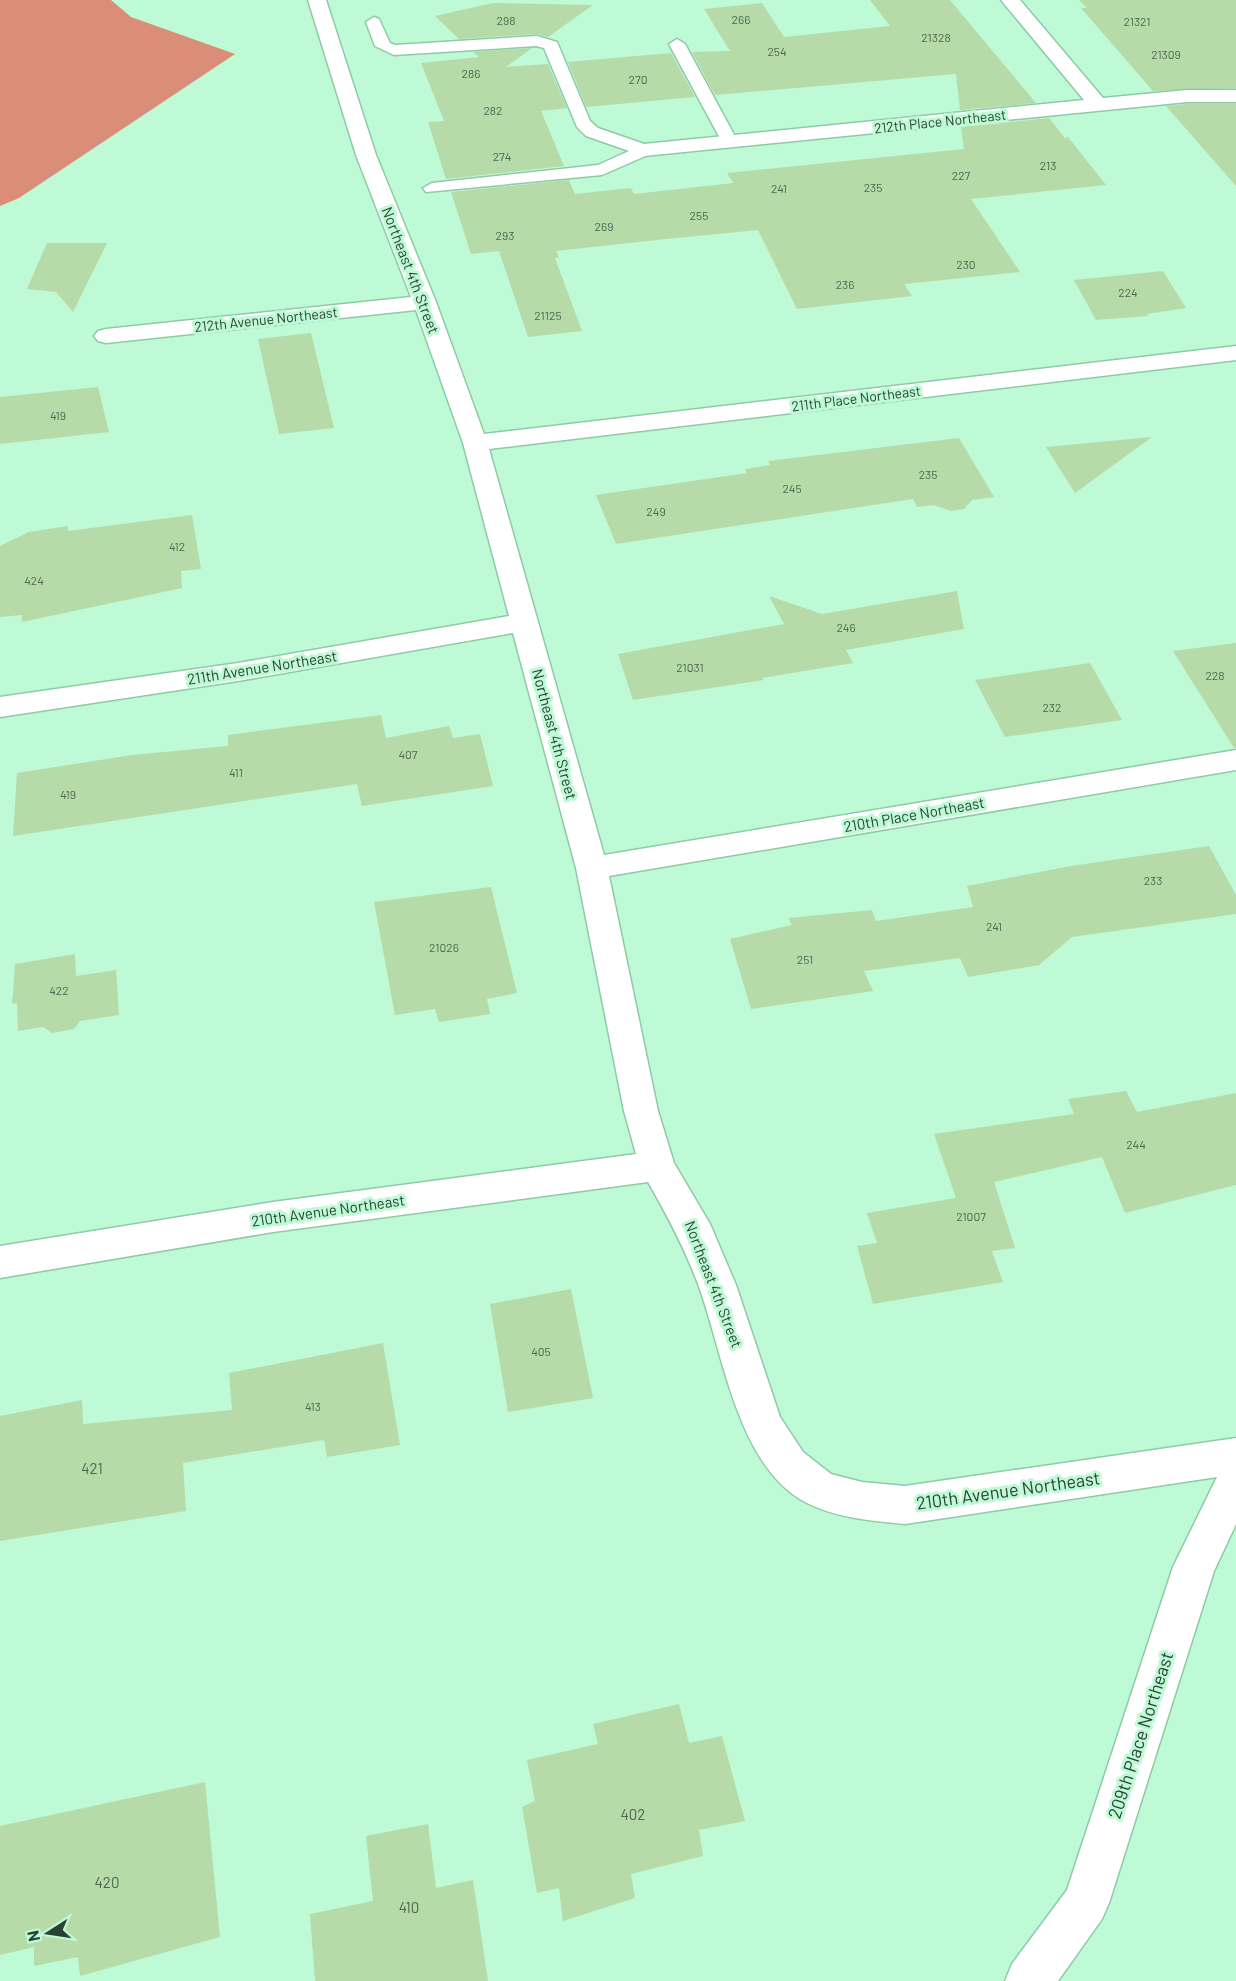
<svg xmlns="http://www.w3.org/2000/svg" width="1236" height="1981" font-family="Barlow,sans-serif">
	<style>
		.forest { fill: #da8e78 }
		.building { fill: #b6dba9 }
		.lines { fill: none; stroke-linecap: round; stroke-linejoin: round }
		.service-casing { stroke: #8fcaa7; stroke-width: 3 }
		.minor-casing { stroke: #8fcaa7; stroke-width: 3 }
		.service { fill: #fff; fill-rule: evenodd }
		.minor { fill: #fff; fill-rule: evenodd }
		.labels { text-anchor: middle; dominant-baseline: central; stroke-width: 6; stroke-linejoin: round; paint-order: stroke }
		.number-label { font-size: 12px; fill: #4c6850 }
		.far-street-label { font-size: 14px; fill: #294233; stroke: #befad5 }
		.street-label { font-size: 15px; fill: #294233; stroke: #befad5 }
		.near-number-label { font-size: 15px; fill: #4c6850 }
		.near-street-label { font-size: 18px; fill: #294233; stroke: #befad5 }
	</style>
	<rect width="100%" height="100%" fill="#befad5"/>
	<polygon class="forest" points="0,0 111,0 131,17 235,54 19,198 0,206"/>
	<g class="building">
		<polygon points="870,0 950,0 1036,103 960,110 956,74 715,95 692,52 730,51 704,9 762,3 784,37 890,26"/>
		<polygon points="1079,0 1236,0 1236,88 1153,91 1081,8 1087,8"/>
		<polygon points="493,3 593,5 548,37 537,34 459,39 435,16"/>
		<polygon points="532,48 506,67 548,64 567,108 541,111 564,166 446,179 428,122 444,121 421,63 479,57 473,52"/>
		<polygon points="671,53 695,97 586,107 568,62"/>
		<polygon points="1187,104 1236,104 1236,186 1166,106"/>
		<polygon points="1049,118 1065,138 1068,137 1106,185 971,199 1020,272 904,284 912,296 797,309 758,230 666,239 556,251 559,257 555,258 582,331 528,337 499,251 471,254 451,192 569,180 575,194 631,188 634,194 733,183 727,173 964,149 961,127"/>
		<polygon points="47,243 107,243 73,312 56,292 27,289"/>
		<polygon points="1163,271 1186,308 1147,314 1148,316 1096,320 1074,280"/>
		<polygon points="311,333 334,428 279,434 258,339"/>
		<polygon points="98,387 109,432 0,444 0,397"/>
		<polygon points="1152,437 1075,493 1046,447"/>
		<polygon points="959,438 994,497 972,500 964,509 951,511 934,505 917,507 913,499 616,544 596,495 747,473 745,469 770,465 768,461"/>
		<polygon points="192,515 201,569 181,571 182,588 22,622 22,615 0,617 0,546 29,532 68,526 68,531"/>
		<polygon points="957,591 964,629 846,650 853,663 762,678 764,680 633,700 618,654 784,624 769,596 822,614"/>
		<polygon points="1236,643 1236,748 1234,748 1173,651"/>
		<polygon points="1090,663 1122,720 1005,737 975,680"/>
		<polygon points="381,715 386,738 449,726 453,738 480,734 493,786 362,806 357,784 13,836 17,773 132,755 228,746 228,735"/>
		<polygon points="1209,846 1236,895 1236,914 1072,937 1039,965 968,977 960,958 864,971 873,991 751,1009 730,939 792,925 788,918 872,910 876,921 973,907 967,886 1071,866"/>
		<polygon points="491,887 517,993 487,999 490,1014 439,1022 435,1009 395,1015 374,902"/>
		<polygon points="75,954 76,976 116,970 119,1015 80,1021 74,1029 52,1033 43,1027 18,1031 17,1003 12,1004 15,964"/>
		<polygon points="1126,1091 1137,1112 1236,1093 1236,1185 1125,1213 1102,1157 994,1182 1015,1248 992,1251 1003,1282 873,1304 857,1246 877,1243 867,1213 956,1198 934,1134 1074,1114 1068,1099"/>
		<polygon points="571,1289 593,1398 508,1412 490,1304"/>
		<polygon points="383,1343 400,1445 327,1457 324,1440 183,1463 186,1511 0,1541 0,1416 82,1400 83,1424 232,1410 229,1373"/>
		<polygon points="679,1704 689,1743 722,1736 745,1821 699,1830 703,1856 631,1874 635,1898 563,1921 559,1888 537,1893 522,1807 535,1801 527,1760 598,1744 593,1724"/>
		<polygon points="205,1782 220,1937 80,1976 78,1957 34,1966 34,1947 0,1955 0,1826"/>
		<polygon points="428,1824 436,1888 473,1880 488,1981 315,1981 310,1914 373,1901 366,1836"/>
	</g>
	<g class="lines">
		<defs>
			<g id="service">
				<polygon points="374,17 379,19 390,43 395,45 537,36 557,42 590,121 598,128 650,146 652,150 650,154 602,175 426,192 423,188 432,183 598,165 629,151 586,136 577,127 544,48 536,46 394,55 375,46 366,22"/>
				<polygon points="677,39 685,44 738,142 736,146 724,146 722,142 669,44"/>
			</g>
			<g id="minor">
				<path d="M308,0h18l50,155 60,147 48,132 752,-88v14l-747,89 115,406 632,-105v20l-627,106 49,235 16,52 36,61 26,61 44,132 23,35 28,22 31,8 43,4 331,-48v86l-22,47 -105,332 -7,16 -44,62h-53l7,-17 55,-74 106,-323 44,-90 -312,47c-33,-3 -68,-6 -98,-21 -70,-35 -84,-152 -109,-219 -14,-37 -31,-69 -50,-102l-375,50 -273,46v-32l273,-44 363,-48 -12,-43 -48,-243 -63,-235 -275,48 -238,36v-20l238,-34 271,-47 -46,-173 -47,-133 -310,33 -8,-2 -4,-5 4,-5 8,-2 305,-32 -55,-142z"/>
				<polygon points="1001,0 1020,0 1103,98 1187,90 1236,90 1236,102 1187,102 644,156 637,154 634,150 637,146 644,144 1084,100"/>
			</g>
		</defs>
		<use href="#service" class="service-casing"/>
		<use href="#minor" class="minor-casing"/>
		<use href="#service" class="service"/>
		<use href="#minor" class="minor"/>
	</g>
	<g class="labels">
		<g class="number-label">
			<text x="741" y="19">266</text>
			<text x="506" y="20">298</text>
			<text x="1137" y="21">21321</text>
			<text x="936" y="37">21328</text>
			<text x="777" y="51">254</text>
			<text x="1166" y="54">21309</text>
			<text x="471" y="73">286</text>
			<text x="638" y="79">270</text>
			<text x="493" y="110">282</text>
			<text x="502" y="156">274</text>
			<text x="1048" y="165">213</text>
			<text x="961" y="175">227</text>
			<text x="873" y="187">235</text>
			<text x="779" y="188">241</text>
			<text x="699" y="215">255</text>
			<text x="604" y="226">269</text>
			<text x="505" y="235">293</text>
			<text x="966" y="264">230</text>
			<text x="845" y="284">236</text>
			<text x="1128" y="292">224</text>
			<text x="548" y="315">21125</text>
			<text x="58" y="415">419</text>
			<text x="928" y="474">235</text>
			<text x="792" y="488">245</text>
			<text x="656" y="511">249</text>
			<text x="177" y="546">412</text>
			<text x="34" y="580">424</text>
			<text x="846" y="627">246</text>
			<text x="690" y="667">21031</text>
			<text x="1215" y="675">228</text>
			<text x="1052" y="707">232</text>
			<text x="408" y="754">407</text>
			<text x="236" y="772">411</text>
			<text x="68" y="794">419</text>
			<text x="1153" y="880">233</text>
			<text x="994" y="926">241</text>
			<text x="444" y="947">21026</text>
			<text x="805" y="959">251</text>
			<text x="59" y="990">422</text>
			<text x="1136" y="1144">244</text>
			<text x="971" y="1216">21007</text>
			<text x="541" y="1351">405</text>
			<text x="313" y="1406">413</text>
		</g>
		<g class="far-street-label">
			<text transform="translate(940 121) rotate(-6)">212th Place Northeast</text>
			<text transform="translate(266 319) rotate(-6)">212th Avenue Northeast</text>
			<text transform="translate(856 398) rotate(-7)">211th Place Northeast</text>
		</g>
		<g class="street-label">
			<text transform="translate(411 270) rotate(69)">Northeast 4th Street</text>
			<text transform="translate(262 667) rotate(-9)">211th Avenue Northeast</text>
			<text transform="translate(555 734) rotate(75)">Northeast 4th Street</text>
			<text transform="translate(914 814) rotate(-10)">210th Place Northeast</text>
			<text transform="translate(328 1210) rotate(-8)">210th Avenue Northeast</text>
			<text transform="translate(714 1284) rotate(69)">Northeast 4th Street</text>
		</g>
		<g class="near-number-label">
			<text x="92" y="1468">421</text>
			<text x="633" y="1814">402</text>
			<text x="107" y="1882">420</text>
			<text x="409" y="1907">410</text>
		</g>
		<g class="near-street-label">
			<text transform="translate(1008 1490) rotate(-8)">210th Avenue Northeast</text>
			<text transform="translate(1140 1735) rotate(-72)">209th Place Northeast</text>
		</g>
	</g>
	<g transform="translate(48 1933) rotate(258)" stroke="#befad5" stroke-width="4.5" paint-order="stroke">
	<path d="M0-4.5L10 22L0 15L-10 22Z" fill="#294233"/>
	<text y="-9" font-size="16" font-weight="bold" text-anchor="middle" fill="#294233">N</text>
	</g>
</svg>
